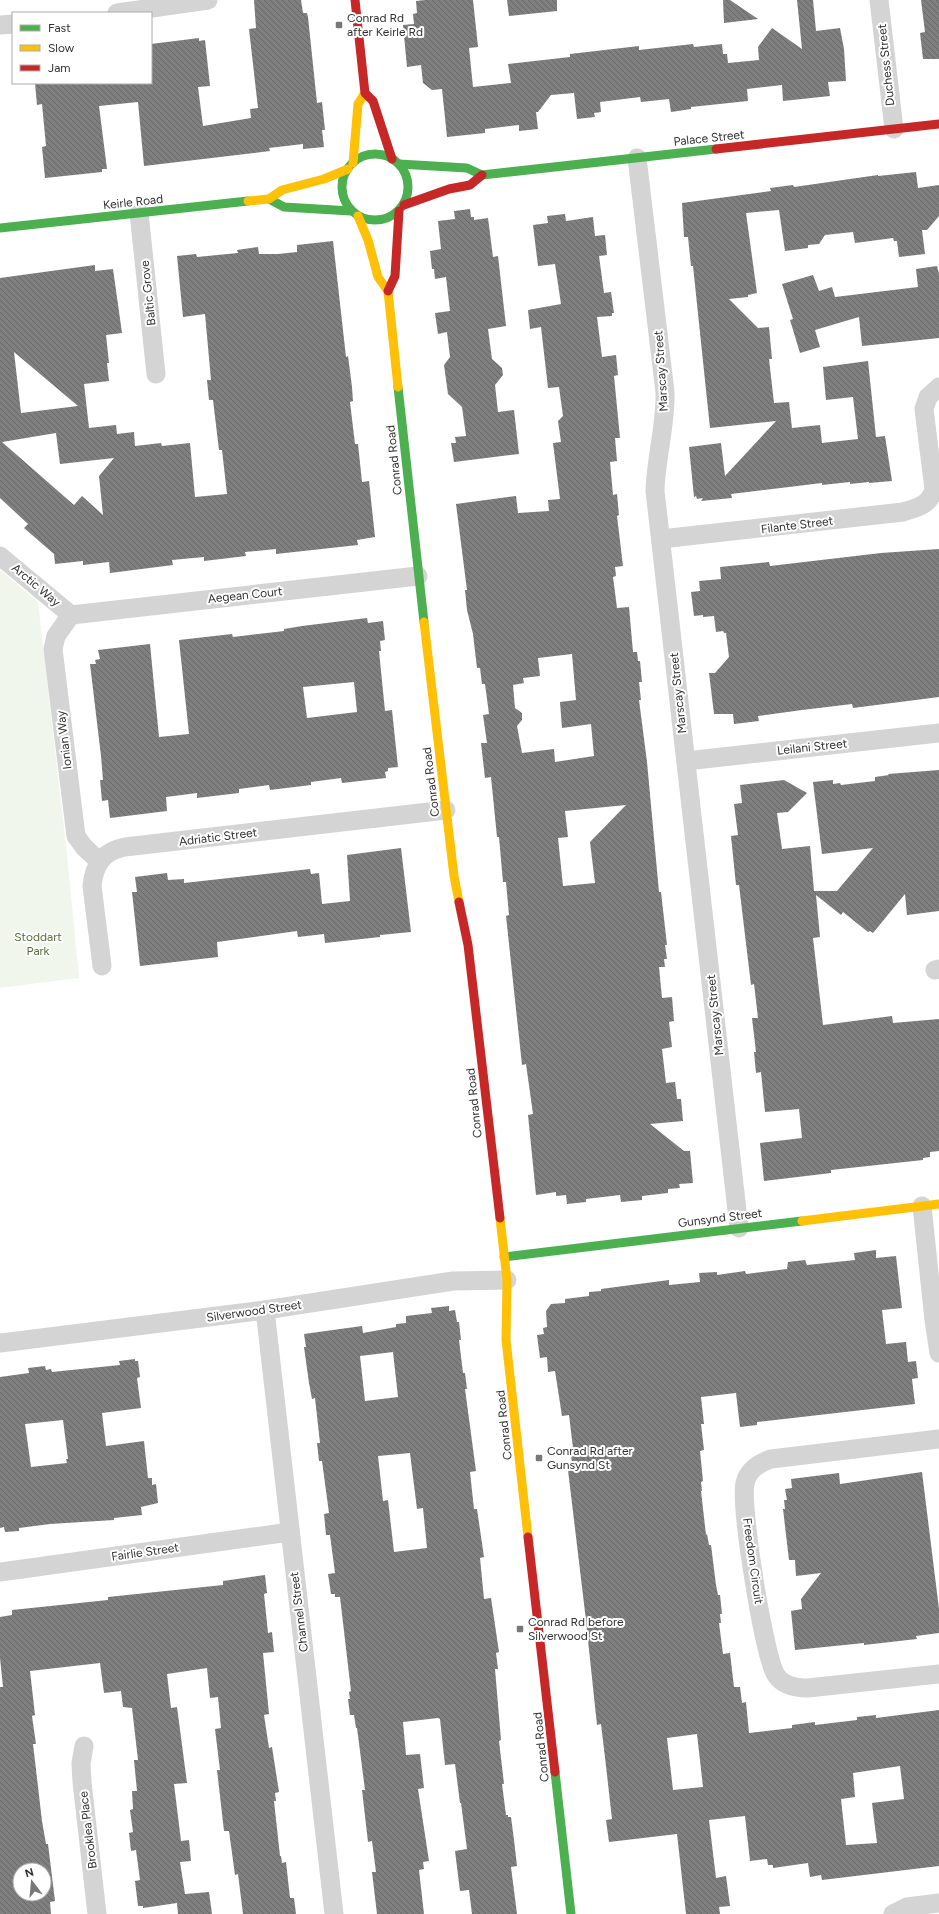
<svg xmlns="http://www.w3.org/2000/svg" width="939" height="1914" font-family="Figtree,sans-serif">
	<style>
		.green { fill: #f1f6ec }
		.building { fill: url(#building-back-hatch); fill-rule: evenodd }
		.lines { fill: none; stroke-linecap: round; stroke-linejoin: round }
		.street { stroke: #d4d4d4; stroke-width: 19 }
		.fast { stroke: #4caf50; stroke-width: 9 }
		.slow { stroke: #ffc107; stroke-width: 9 }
		.jam { stroke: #c62828; stroke-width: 9 }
		.poi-dot { fill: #787878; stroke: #fff; stroke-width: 1.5 }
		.labels { text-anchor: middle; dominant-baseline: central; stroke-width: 4; stroke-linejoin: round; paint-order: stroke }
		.poi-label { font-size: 12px; fill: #303030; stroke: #fff; text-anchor: start }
		.street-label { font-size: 12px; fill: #303030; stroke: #fff }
		.park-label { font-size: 12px; fill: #546f39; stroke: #fff }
	</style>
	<defs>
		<pattern id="building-back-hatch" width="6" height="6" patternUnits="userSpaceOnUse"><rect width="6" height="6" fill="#7f7f7f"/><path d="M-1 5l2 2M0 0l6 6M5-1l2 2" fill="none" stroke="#686868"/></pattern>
	</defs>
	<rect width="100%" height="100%" fill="#fff"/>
	<polygon class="green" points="0,570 38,602 67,854 79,978 0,988"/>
	<g class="building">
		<polygon points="254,0 301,0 303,13 307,13 308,17 317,103 322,102 325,130 322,130 324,147 303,149 303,144 269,148 270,151 144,166 138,102 99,106 107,169 102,169 102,172 45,178 42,147 46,146 42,104 37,105 35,83 151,83 151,44 199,38 199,41 205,40 210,86 198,87 203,126 251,118 250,109 258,108 249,29 256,28"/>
		<polygon points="425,0 473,0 478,47 469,48 473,87 511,83 508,64 570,57 570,54 639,46 639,50 693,44 694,47 722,44 723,54 727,54 728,63 759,60 758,47 772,28 802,49 797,0 813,0 816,31 840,28 844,49 846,81 828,82 830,96 783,101 782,85 747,89 748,101 691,107 691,109 671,112 669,99 641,102 640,97 600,102 601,112 594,113 595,117 577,119 574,93 551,95 538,112 536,112 538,129 519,131 519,125 485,129 485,133 447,137 442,89 432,90 423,83 421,65 407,67 403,25 414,24 413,14 417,13 416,1"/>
		<polygon points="507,0 557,0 557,11 509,16"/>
		<polygon points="723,0 730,0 758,19 724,23"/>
		<polygon points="921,0 939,0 939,59 923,59 920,33 925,32"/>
		<polygon points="916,172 918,188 939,185 939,216 927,230 922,230 925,254 899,257 897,241 894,241 893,238 855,243 853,232 825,235 819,244 808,245 808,248 785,251 779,210 746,213 757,293 748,295 748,297 729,299 758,328 769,327 772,359 769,359 774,403 789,402 792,428 820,425 822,443 858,439 853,397 826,400 823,367 868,361 876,437 885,436 892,481 869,483 869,482 850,484 850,482 822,485 822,483 731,494 732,498 701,501 703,498 697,499 696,496 694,497 689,447 721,443 725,476 776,421 710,428 693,266 691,266 688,237 684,237 682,203 771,191 770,188 793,185 794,187 878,175 878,176"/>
		<polygon points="470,209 471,217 474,217 474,220 488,218 493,257 498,256 506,326 488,329 492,359 502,368 503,375 495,385 498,412 514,410 519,454 454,462 451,443 456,443 455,437 466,436 462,407 448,394 444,365 450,357 447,332 438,334 435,313 450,311 446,277 435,279 434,269 432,269 430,251 441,249 438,221 455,219 454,211"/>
		<path d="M565,214l1,7 27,-4 2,19 10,-1 2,20 -8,1 5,37 7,-1 3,21h-2v3l-15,1 5,40 14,-2 2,20 -4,1 6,62h-5l2,23 -7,1 3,33 4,-1 2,21 -2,1 6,50 -8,1 1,9 -3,1 4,31 12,-1 4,45h4l1,9h2l2,21h-3l2,18h-2l8,62 12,130h2l6,53h-2l2,14h-3l1,8h-6l3,31 10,-1 2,24 -5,1 3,25 -10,2 4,34 9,-1 2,17h4l2,22 -33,3 34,27h6l3,32 -14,1 1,4 -12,1v4l-26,3v4l-21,2 -1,-7 -34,4v3l-19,2 -1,-9 -10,1v-4l-20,3 -8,-80 5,-1 -7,-50 -4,1 -16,-149 3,-1 -3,-33h-3l-4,-45h-2l-6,-60 -6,1 -4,-35h6l-4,-28 6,-1 -4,-30h-3l-2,-16h-3l-4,-34 -6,-24 -2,-20h2l-11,-86 60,-8 2,17 31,-2 -1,-11 12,-1 -7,-56 8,-1 -3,-21 5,-5 -4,-29 -11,1 -7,-61 -11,2 -2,-19 33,-6 -6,-40 -17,2 -5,-41 15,-2 -1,-7zM572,654l4,46 -16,2 2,26 29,-4 3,32 -39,6 -1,-13 -32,4 -5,-27 5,-6v-7l-7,-5 -2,-23 11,-2 -1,-5 17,-2 -2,-18zM626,805l-36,37 5,41 -32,3 -5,-48 10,-1 -3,-26z"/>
		<path d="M333,241l13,116 2,-1 4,31 1,14 -3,1 5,42h3l4,38 7,-1 6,56 -18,3 1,5 -82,9v-5l-31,3 1,4 -42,5v-4l-32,3 1,5 -63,8 -1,-11 -26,3v-4l-28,3 -1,-10 -30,-26 4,-4 -28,-26v-220l95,-13v6l18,-2 9,64 -16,2 3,28h-2l2,18 -25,3 5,44 27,-3 1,9 17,-2 1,14 26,-3 1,3 28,-3 5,54 32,-3 -5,-44h-3l-6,-50h-4l-2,-20h4l-6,-66 -22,3 -6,-61 19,-2 1,3 41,-4 -1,-3 21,-3 1,7h19l19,-2v-7zM14,352l64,54 -57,7zM56,433l4,31 54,-6 -15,18 4,39 -21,-19 -8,9 -72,-63z"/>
		<polygon points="937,266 939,274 939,338 862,346 859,317 815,330 820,347 800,353 790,320 793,319 782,284 813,275 819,291 832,287 835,297 918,287 916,269"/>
		<polygon points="939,549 939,697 853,708 852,704 802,710 758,716 759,721 734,724 733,714 714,714 709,673 715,673 729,657 726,633 724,633 723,631 716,632 714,616 703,617 703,615 694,616 691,592 700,591 699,581 721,579 720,567 769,562 770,566 881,553"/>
		<path d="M367,618l1,5 15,-2 2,19 -5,1 1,10h-2l6,60 7,-1 6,57 -10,1v3l-3,1 1,6 -44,5 -1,-5 -30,4v3l-41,5 -1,-5 -30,4v4l-42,5v-5l-31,4 1,14 -57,7 -2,-18 -6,1 -2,-21h3l-2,-24 -11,-92h6l-1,-4 5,-1 -2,-9 52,-6 9,93 30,-3 -10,-94 53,-6 1,3 51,-6v-2l18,-3zM354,682l3,30 -50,6 -4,-31z"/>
		<polygon points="939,770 939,911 907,915 905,894 873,933 870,931 868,932 843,912 841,915 816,895 820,937 813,938 823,1025 892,1016 893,1023 939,1019 939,1151 930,1152 930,1157 923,1158 923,1160 831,1170 831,1173 764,1181 760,1143 802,1138 799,1109 765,1112 761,1072 756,1073 754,1052 756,1052 752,1018 758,1018 754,984 751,985 739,885 736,885 731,836 738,835 734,804 742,803 740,785 784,780 807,793 788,812 777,813 782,849 810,846 814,891 837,891 873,848 822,854 813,782 833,780 833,784 840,783 841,785 875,781 875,777 889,775 888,774"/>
		<polygon points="401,848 411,932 380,935 380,937 325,943 324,934 298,937 297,931 217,942 218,957 140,966 132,892 137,892 135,877 167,873 168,880 184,879 184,883 310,869 311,874 319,873 322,904 350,901 347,855"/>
		<path d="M876,1250v8l20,-2 6,52 -20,2 4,34 20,-2 2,20 8,-1 2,17 -6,1 3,25 -158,18v3l-17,2 -4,-34 -35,4 3,27h-3l3,26 -4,1 3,30 -2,1 1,9h-1l5,44 1,-1 2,11h2l5,40 2,10h2l2,19h-2l1,9h-2l4,31 7,-1 4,34h6l2,16 4,-1 3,31 43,-5v-3l23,-3v3l42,-5v-3l19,-2v3l63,-8v156l-117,14 -1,-5 -11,2 -2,-14 -35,5v-3h-5l-1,-6 -17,2 -5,-45 -36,4 7,58 10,-2 4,30 -11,1 1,7h-34l-9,-80 -68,8 -3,-22 6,-1 -6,-53 -5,-42 -4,1 -12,-113 -17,-142 5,-1 -3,-20 3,-1 -4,-33 -7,1 -7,-45 -7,1 -1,-15 -7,1 -3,-23 7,-1 -1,-6 4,-1 -1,-16 5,-7 14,-1v-4l24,-3v-4l12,-1v-2l68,-9v5l31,-3 -1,-9 18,-1v3l28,-4 1,3 41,-5 1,-7 17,-2 2,5 48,-5 -1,-7zM697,1734l6,53 -30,3 -6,-52zM900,1766l4,33 -32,4 5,40 -31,2 -5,-46 14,-2 -2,-24z"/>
		<path d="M449,1306v5l6,-1 2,12h2l2,18h-2l4,33h2l2,16h-2l11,82 -6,1 4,37h3l7,48 -4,1 4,41 7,-1 8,54 -3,1 2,16h-3l6,71 -2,1 5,43h-2l4,31h2v2h3l3,23 3,26 -6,1 6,47h-45l-3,-24 -9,1 -5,-40 12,-2 -6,-46h-1l-5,-39 -10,1 -5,-46 -2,-1 -35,4 3,33 14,-1 4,34 -6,1 11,72 -6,1 1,7 -5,1 5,44h-47l-5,-42h4l-4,-31 -4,1 -6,-52h3l-8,-62h-1l-2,-13h-4l-2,-16h2l-1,-7 2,-1 -11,-94h-5v-3h-4l-3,-20 7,-1 -5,-38h-4l-2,-21 5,-1 -7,-52h-3l-2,-18h3l-5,-45 -3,1 -3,-16 -5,-36h2l-2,-13 58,-8 1,7 33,-6v-3l10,-1v-7l26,-3 -1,-5zM393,1352l5,45 -33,4 -5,-45zM410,1453l7,56 6,-1 4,40 -33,4 -6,-52 -5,1 -5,-45z"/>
		<path d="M135,1359v2h3l2,16 -3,1 4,30 -39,5 4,33 38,-5 4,37h4v7l4,-1 2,19 -17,4 1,8 -28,3v2l-64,4 -31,4v3l-14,1 -1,-5 -4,1v-151l29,-4 -1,-5 17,-2 1,4 5,-1 1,3 29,-3 39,-4 -1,-4zM63,1420l5,39h-2l1,4 -36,4 -6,-43z"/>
		<polygon points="922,1472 939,1609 939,1633 916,1636 917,1639 864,1645 864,1643 795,1650 791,1611 802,1609 801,1599 821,1573 796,1576 795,1560 789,1560 783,1509 785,1509 784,1500 787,1500 785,1489 792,1488 791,1479 839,1473 840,1484"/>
		<path d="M265,1575l2,18 -3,1 4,39 4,-1 2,20 -11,1 6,61 -5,1 5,33 3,-1 7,45 -4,1 1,8h-2l6,55h1l1,7 4,-1 4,36h4l2,16h-53l-5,-40 -3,1 -6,-44h-5l-7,-61h3l-5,-41 6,-1 -3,-31 -8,1 -3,-30 -40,6 4,34 6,-1 10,76 -13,1 7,57 8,-1 2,21 -11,1 5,32 24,-2 3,22h-34l-1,-11 -34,5v-2h-5l-3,-25 5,-1 -4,-30 -5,1 -2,-18 4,-1 -3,-22 3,-1 -1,-18h5l-3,-31h4l-6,-52 -9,-1 -2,-16 -17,2 -4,-30 -70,8 5,44 -3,1 4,28h-3l9,77 4,23h2l7,57 -5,1 1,12h-51v-227h3l-3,-29v-41l12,-2v-5l96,-10v-3l115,-12v-4zM20,1870h24v24h-24z"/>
	</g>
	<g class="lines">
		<g class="street">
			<polyline points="879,0 894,129"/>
			<polyline points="117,13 208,0"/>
			<polyline points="0,25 13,24"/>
			<path d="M637,158l28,234c1,33 -9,65 -10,99l84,737"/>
			<polyline points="139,213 156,374"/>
			<path d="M661,539l242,-27c14,-4 27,-7 31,-23l-10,-80 4,-12 11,-10"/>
			<polyline points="0,556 71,615"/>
			<polyline points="71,615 418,576"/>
			<polyline points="71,615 56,636 53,649 76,836 84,847 99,861"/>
			<polyline points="686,761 939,733"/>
			<path d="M102,966l-10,-80c2,-21 11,-35 33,-39l321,-37"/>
			<polyline points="935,970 939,969"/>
			<polyline points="922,1206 934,1320 939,1353"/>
			<polyline points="265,1310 334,1914"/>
			<polyline points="0,1343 265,1310 453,1281 507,1280"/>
			<path d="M939,1439l-168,20c-12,4 -23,11 -26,24 -5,23 19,173 31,192 7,11 20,13 32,13l131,-14"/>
			<polyline points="0,1572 290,1532"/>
			<polyline points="84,1746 81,1763 82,1782 97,1914"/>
			<polyline points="893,1914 907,1907 939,1903"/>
		</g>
		<g class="fast">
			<circle cx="375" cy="187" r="33"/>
			<polyline points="399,164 467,168 482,175 716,149"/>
			<polyline points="269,199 284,207 351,211"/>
			<polyline points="0,228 248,201"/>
			<polyline points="398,387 424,622"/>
			<polyline points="504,1257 802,1221"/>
			<polyline points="555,1772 571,1914"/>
		</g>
		<g class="slow">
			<polyline points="353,163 358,104 365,93"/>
			<polyline points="248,201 269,199 282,190 324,179 348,169"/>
			<polyline points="358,216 368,240 378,277 388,291 398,387"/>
			<polyline points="424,622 454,876 459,902"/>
			<polyline points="500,1218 507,1280 506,1340 528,1537"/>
			<polyline points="802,1221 939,1204"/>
		</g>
		<g class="jam">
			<polyline points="355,0 365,93 373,101 392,159"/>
			<polyline points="716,149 939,124"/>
			<polyline points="404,205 449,189 470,185 482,175"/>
			<polyline points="388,291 395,276 399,211"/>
			<polyline points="459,902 468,945 500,1218"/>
			<polyline points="528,1537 555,1772"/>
		</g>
	</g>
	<g class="poi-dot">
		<rect x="335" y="21" width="8" height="8" rx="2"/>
		<rect x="535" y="1454" width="8" height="8" rx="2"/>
		<rect x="516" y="1625" width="8" height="8" rx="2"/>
	</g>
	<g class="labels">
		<g class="poi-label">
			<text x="347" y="18">Conrad Rd<tspan x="347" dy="14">after Keirle Rd</tspan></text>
			<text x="547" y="1451">Conrad Rd after<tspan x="547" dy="14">Gunsynd St</tspan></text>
			<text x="528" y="1622">Conrad Rd before<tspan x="528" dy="14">Silverwood St</tspan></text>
		</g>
		<g class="street-label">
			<text transform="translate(886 65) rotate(-96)">Duchess Street</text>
			<text transform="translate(709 138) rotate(-6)">Palace Street</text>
			<text transform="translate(133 202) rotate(-6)">Keirle Road</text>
			<text transform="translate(148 293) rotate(-96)">Baltic Grove</text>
			<text transform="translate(661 371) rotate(-94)">Marscay Street</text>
			<text transform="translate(394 460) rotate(-96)">Conrad Road</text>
			<text transform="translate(797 525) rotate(-7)">Filante Street</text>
			<text transform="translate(36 585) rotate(40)">Arctic Way</text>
			<text transform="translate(245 595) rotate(-6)">Aegean Court</text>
			<text transform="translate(678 693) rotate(-96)">Marscay Street</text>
			<text transform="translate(64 740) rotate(-97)">Ionian Way</text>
			<text transform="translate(812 747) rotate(-6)">Leilani Street</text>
			<text transform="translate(431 782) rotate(-97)">Conrad Road</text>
			<text transform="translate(218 837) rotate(-7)">Adriatic Street</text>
			<text transform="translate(715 1015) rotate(-96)">Marscay Street</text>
			<text transform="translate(474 1103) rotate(-96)">Conrad Road</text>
			<text transform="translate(720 1218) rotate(-7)">Gunsynd Street</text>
			<text transform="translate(254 1311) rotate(-8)">Silverwood Street</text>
			<text transform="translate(504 1425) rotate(-96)">Conrad Road</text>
			<text transform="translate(145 1552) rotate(-8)">Fairlie Street</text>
			<text transform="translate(753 1561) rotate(82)">Freedom Circuit</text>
			<text transform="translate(299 1612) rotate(-97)">Channel Street</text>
			<text transform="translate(541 1747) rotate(-96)">Conrad Road</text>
			<text transform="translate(88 1830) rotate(-97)">Brooklea Place</text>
		</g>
		<g class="park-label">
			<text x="38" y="937">Stoddart<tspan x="38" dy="14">Park</tspan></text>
		</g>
	</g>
	<rect x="12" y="12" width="140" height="72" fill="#ffffff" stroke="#acacac"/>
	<rect x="20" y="25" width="20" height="6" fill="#4caf50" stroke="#acacac"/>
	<text x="48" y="32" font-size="12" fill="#303030">Fast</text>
	<rect x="20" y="45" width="20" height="6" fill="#ffc107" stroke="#acacac"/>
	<text x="48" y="52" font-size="12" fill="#303030">Slow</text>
	<rect x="20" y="65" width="20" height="6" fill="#c62828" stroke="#acacac"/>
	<text x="48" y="72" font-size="12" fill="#303030">Jam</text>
	<g transform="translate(32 1882) rotate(344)"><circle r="19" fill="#ffffff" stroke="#acacac"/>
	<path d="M0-3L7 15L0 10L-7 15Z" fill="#787878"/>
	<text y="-6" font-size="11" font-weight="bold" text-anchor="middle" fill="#303030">N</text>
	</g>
</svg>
